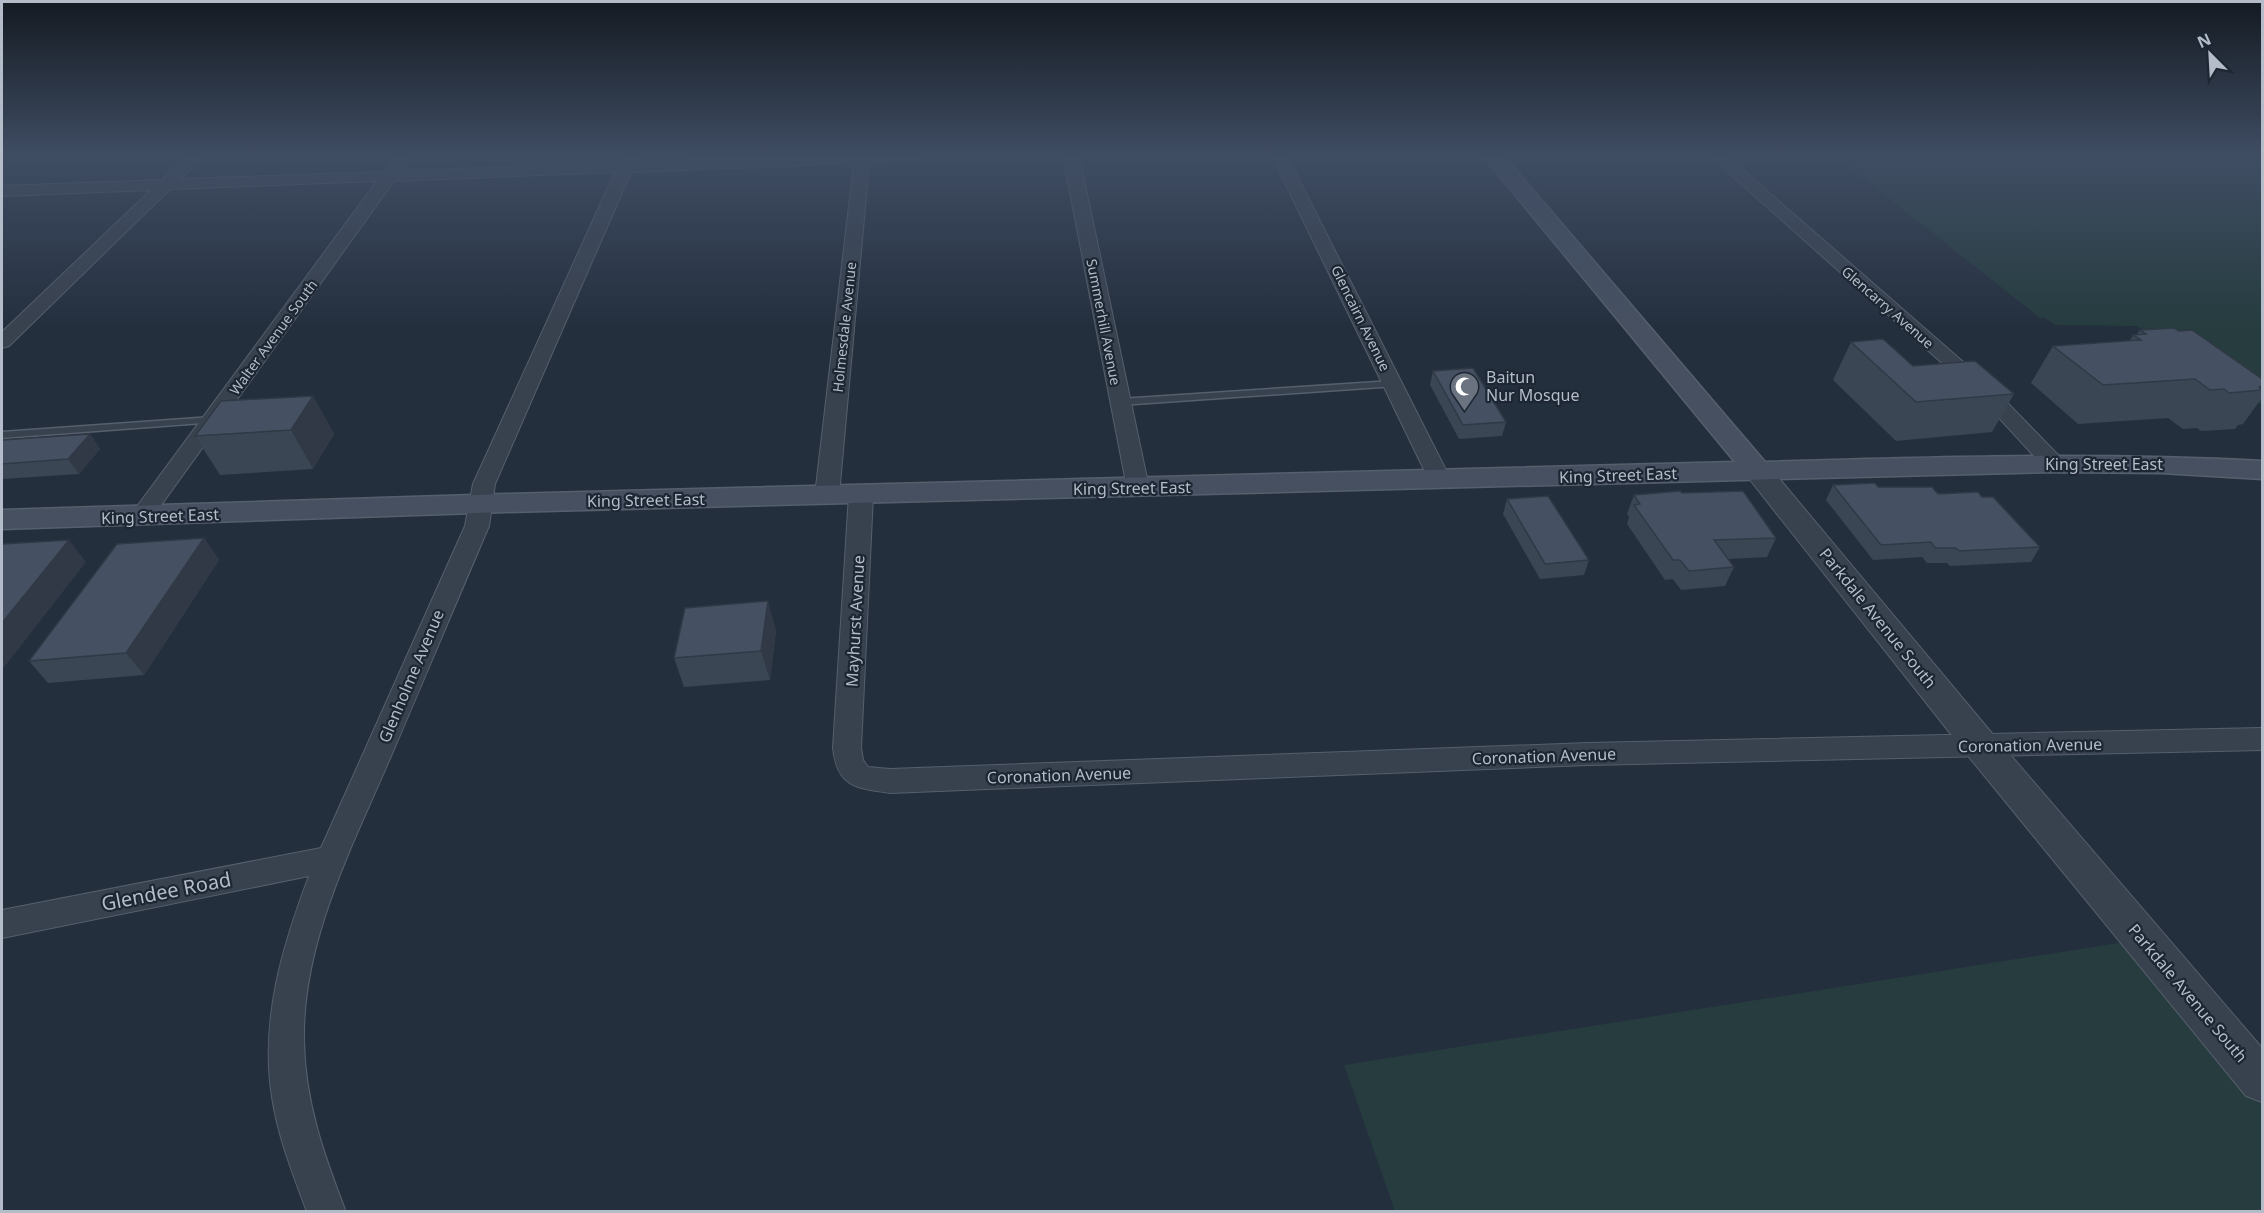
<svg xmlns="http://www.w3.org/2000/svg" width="2264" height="1213" font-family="'Noto Sans',sans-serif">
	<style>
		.green { fill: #263c3f }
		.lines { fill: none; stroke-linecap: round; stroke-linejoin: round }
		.service-casing { stroke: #565f6c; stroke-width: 3 }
		.minor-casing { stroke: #565f6c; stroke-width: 2 }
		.tertiary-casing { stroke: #565f6c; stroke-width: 2 }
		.secondary-casing { stroke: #565f6c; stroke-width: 3 }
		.path { stroke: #44595c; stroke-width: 2; stroke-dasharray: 3 3; stroke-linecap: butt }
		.service { fill: #38414e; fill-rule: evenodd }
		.minor { fill: #38414e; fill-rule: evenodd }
		.tertiary { fill: #38414e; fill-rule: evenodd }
		.secondary { fill: #465061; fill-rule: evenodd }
		.wall { fill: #3b4654 }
		.shaded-wall { fill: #303945 }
		.building { fill: #455162; stroke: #303945; stroke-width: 1.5 }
		.labels { text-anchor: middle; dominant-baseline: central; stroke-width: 4.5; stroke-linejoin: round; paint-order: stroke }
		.far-street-label { font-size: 14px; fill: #b4bcc9; stroke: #1d2633 }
		.poi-label { font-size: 16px; fill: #b4bcc9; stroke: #1d2633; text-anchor: start }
		.street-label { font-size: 16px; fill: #b4bcc9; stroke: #1d2633 }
		.near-street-label { font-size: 20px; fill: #b4bcc9; stroke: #1d2633 }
	</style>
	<rect width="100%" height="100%" fill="#242f3e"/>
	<g class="green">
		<polygon points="1905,156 2262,156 2262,405 2137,326 2055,325 2045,318 2040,318 1843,162"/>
		<polygon points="2144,939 2262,1077 2262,1211 1395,1211 1344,1065"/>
	</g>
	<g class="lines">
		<defs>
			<g id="service">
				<polygon points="1393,381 1398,384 1396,386 1120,405 1115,402 1120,399"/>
				<polygon points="212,417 217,420 216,422 2,438 2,432"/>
			</g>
			<g id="minor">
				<path d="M187,156h16l-22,23 204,-7 11,-16h15l-10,15 218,-8 3,-7h16l-3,6 149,-6h142l-7,5 -50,2 -30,332 -4,5 -8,2 -8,-2 -4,-5 39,-332 -223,9 -136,312 -6,42c-33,76 -65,154 -98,230 -38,89 -89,185 -87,285 1,61 20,114 42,171h-39c-14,-38 -29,-75 -35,-115 -12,-76 10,-150 37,-221l-307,62v-28l319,-62 144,-322 8,-42 142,-312 -221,9 -245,341 -8,2 -8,-2 -4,-5 4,-5 244,-331 -207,8 -161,157 -7,2v-16l149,-142 -149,6v-10l160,-6z"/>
				<polygon points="1063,156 1079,156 1149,488 1146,493 1138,495 1130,493 1127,488"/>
				<polygon points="1272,156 1287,156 1451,480 1448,485 1440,487 1432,485 1429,480"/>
				<polygon points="1710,156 1727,156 1993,388 2061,458 2064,463 2061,468 2053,470 2045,468 1979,396"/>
				<path d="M861,488l8,2 4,5 -12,253 2,12 5,7 22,2 698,-26 674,-15v22l-674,15 -698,28c-34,-5 -53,-6 -57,-45l16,-253 4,-5z"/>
			</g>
			<polygon id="tertiary" points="1757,462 1767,464 1995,737 2262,1048 2262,1102 2246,1096 1969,757 1747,476 1743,470 1747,464"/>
			<path id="secondary" d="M1483,156h21l261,306c166,-5 331,-10 497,-1v18l-101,-6 -108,-1 -1548,40 -503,17v-19l503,-16 1230,-32z"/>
		</defs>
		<use href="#service" class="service-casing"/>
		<use href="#minor" class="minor-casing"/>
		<use href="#tertiary" class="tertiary-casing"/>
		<use href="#secondary" class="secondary-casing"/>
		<polyline class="path" points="1982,156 1986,168"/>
		<use href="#service" class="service"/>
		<use href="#minor" class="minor"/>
		<use href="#tertiary" class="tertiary"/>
		<use href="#secondary" class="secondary"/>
	</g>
	<g class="wall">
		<polygon points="2140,330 2262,379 2262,398 2243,424 2238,425 2235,429 2201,431 2197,428 2183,429 2168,418 2078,424 2031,383 2053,346 2130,341 2133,335 2137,334"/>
		<polygon points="1851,342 1913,366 2014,394 1992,432 1896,441 1833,380"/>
		<polygon points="1433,371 1506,422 1502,436 1459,439 1430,385"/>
		<polygon points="313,396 334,434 313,469 220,475 195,436"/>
		<polygon points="90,434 100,449 79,474 2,479 2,440"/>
		<polygon points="1833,485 1878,487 1982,497 2040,547 2031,562 1950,566 1947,563 1927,563 1922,557 1873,560 1826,500"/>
		<polygon points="1682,493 1776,538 1767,557 1728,559 1734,567 1725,586 1681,590 1673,579 1665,580 1627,524 1629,517 1627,514 1634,495"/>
		<polygon points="1507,499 1589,560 1584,575 1540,579 1503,514"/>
		<polygon points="204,538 219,560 144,675 48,683 29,661"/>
		<polygon points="776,630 770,680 684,687 674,658"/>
	</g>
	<g class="shaded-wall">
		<polygon points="313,396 334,434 313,469 291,430"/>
		<polygon points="90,434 100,449 79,474 68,459"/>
		<polygon points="204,538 219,560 144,675 126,653"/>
		<polygon points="69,540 86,562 2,670 2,623"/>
		<polygon points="768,601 776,630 770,680 761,651"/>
	</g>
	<g class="building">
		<polygon points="2174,328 2179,331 2192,330 2262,379 2262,386 2259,387 2262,390 2229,393 2224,389 2210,390 2195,379 2103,385 2053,346 2141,340 2133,335 2146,334 2140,330"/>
		<polygon points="1883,339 1913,366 1975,361 2014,394 1916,402 1851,342"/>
		<polygon points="1473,368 1506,422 1463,425 1433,371"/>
		<polygon points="313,396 291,430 195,436 221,401"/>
		<polygon points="90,434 68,459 2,464 2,440"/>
		<polygon points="1875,483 1878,487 1932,487 1938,494 1978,492 1982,497 1993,497 2040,547 1959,551 1956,548 1935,548 1931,542 1881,545 1833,485"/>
		<polygon points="1680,491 1682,493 1743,491 1776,538 1714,540 1734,567 1689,571 1680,560 1673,560 1634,505 1640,504 1634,495"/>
		<polygon points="1548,496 1589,560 1545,564 1507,499"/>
		<polygon points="204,538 126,653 29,661 117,544"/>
		<polygon points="69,540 2,623 2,544"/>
		<polygon points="768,601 761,651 674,658 685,608"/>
	</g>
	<linearGradient id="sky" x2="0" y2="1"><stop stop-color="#141a22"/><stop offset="0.48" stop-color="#3f4d63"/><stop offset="1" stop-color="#3f4d63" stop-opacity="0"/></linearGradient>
	<rect width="2264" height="326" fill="url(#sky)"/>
	<defs>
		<symbol id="mosque-pin" viewBox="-11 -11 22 30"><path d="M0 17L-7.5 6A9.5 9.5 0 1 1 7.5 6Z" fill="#6b7280" stroke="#1d2633"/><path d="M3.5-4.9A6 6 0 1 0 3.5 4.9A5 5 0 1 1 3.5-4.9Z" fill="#fff"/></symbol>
	</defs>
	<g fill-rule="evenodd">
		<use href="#mosque-pin" x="1448" y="370" width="33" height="45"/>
	</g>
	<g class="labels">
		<g class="far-street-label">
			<text transform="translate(1888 307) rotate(41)">Glencarry Avenue</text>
			<text transform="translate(1361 318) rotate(64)">Glencairn Avenue</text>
			<text transform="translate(1104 322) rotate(79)">Summerhill Avenue</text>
			<text transform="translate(844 327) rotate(-84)">Holmesdale Avenue</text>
			<text transform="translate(273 337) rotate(-54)">Walter Avenue South</text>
		</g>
		<g class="poi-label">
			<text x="1486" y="377">Baitun<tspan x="1486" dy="18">Nur Mosque</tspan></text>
		</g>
		<g class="street-label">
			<text x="2104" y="464">King Street East</text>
			<text transform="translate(1618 475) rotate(-2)">King Street East</text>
			<text transform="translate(1132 488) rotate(-1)">King Street East</text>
			<text transform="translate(646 500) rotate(-1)">King Street East</text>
			<text transform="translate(160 516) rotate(-2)">King Street East</text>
			<text transform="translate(1878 618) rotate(51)">Parkdale Avenue South</text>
			<text transform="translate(855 621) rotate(-87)">Mayhurst Avenue</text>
			<text transform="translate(411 676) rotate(-67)">Glenholme Avenue</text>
			<text transform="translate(2030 745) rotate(-1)">Coronation Avenue</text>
			<text transform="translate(1544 756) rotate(-2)">Coronation Avenue</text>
			<text transform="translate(1059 775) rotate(-2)">Coronation Avenue</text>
			<text transform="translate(2188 993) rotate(50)">Parkdale Avenue South</text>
		</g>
		<g class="near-street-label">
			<text transform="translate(166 891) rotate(-11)">Glendee Road</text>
		</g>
	</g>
	<rect width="2264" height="1213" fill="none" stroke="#b4bcc9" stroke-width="6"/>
	<g transform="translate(2210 54) rotate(336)" stroke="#1d2633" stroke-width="4.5" paint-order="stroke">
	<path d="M0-4.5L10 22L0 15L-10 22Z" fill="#b4bcc9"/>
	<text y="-9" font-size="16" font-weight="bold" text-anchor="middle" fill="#b4bcc9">N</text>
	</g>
</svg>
